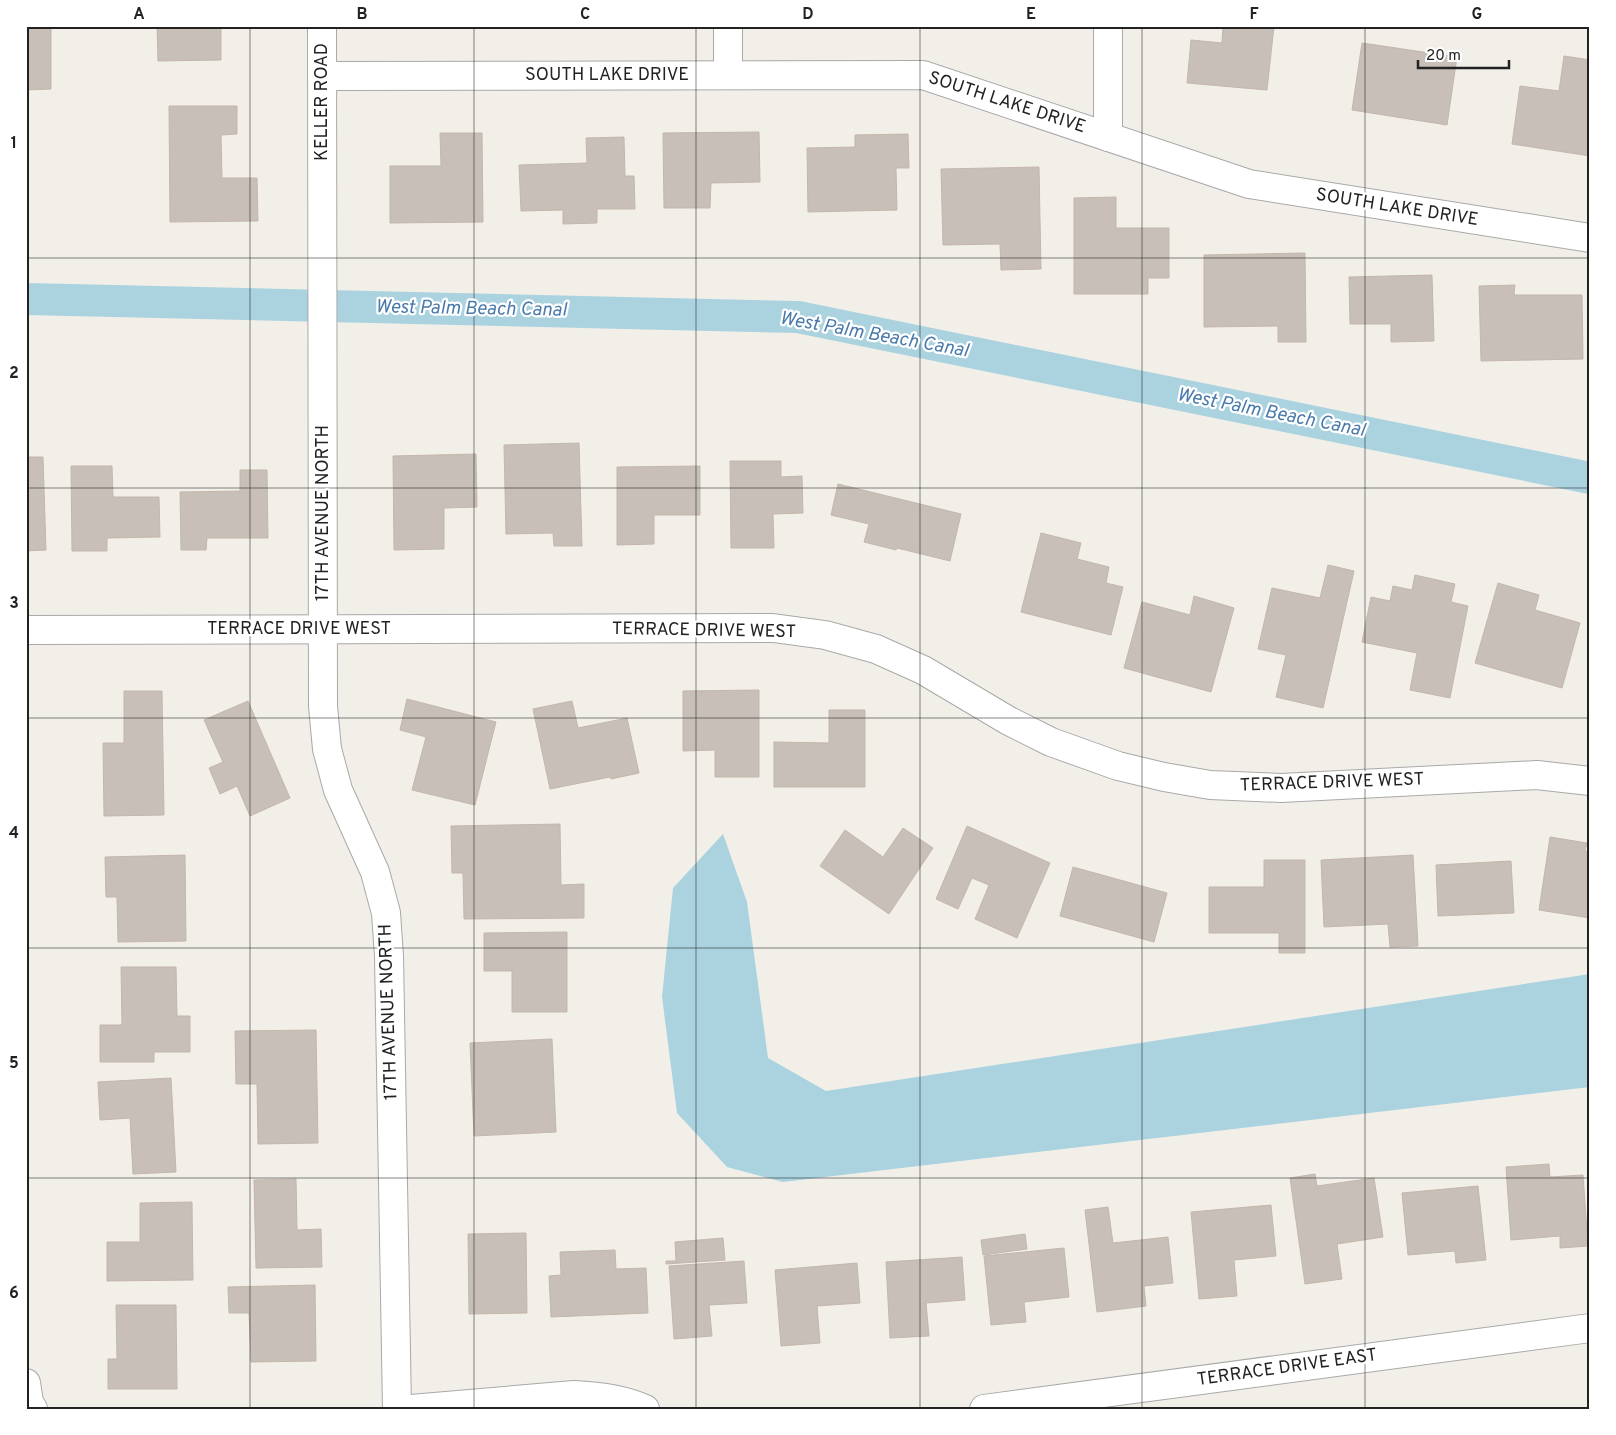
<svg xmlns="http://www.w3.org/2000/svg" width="1616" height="1435" font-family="Overpass,sans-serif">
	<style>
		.water { fill: #aad3df }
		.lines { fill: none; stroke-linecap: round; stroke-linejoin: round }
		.canal { stroke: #aad3df; stroke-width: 32 }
		.building { fill: #c7bfb8; stroke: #c4b6ab }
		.minor-casing { stroke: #a9a9a9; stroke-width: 30 }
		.minor { stroke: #fff; stroke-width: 28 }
		.grid { fill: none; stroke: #222; stroke-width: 1; stroke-opacity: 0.55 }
		.labels { text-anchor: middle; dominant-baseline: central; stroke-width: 4.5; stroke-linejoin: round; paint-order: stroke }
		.street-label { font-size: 18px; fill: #222; stroke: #fff }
		.water-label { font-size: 19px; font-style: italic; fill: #4a7aab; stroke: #fff }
		.neatline { fill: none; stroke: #222; stroke-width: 2 }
		.grid-label { font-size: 16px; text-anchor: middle; font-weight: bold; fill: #222 }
	</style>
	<rect width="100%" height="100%" fill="#f2efe9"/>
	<polygon class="water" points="723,834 747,902 768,1058 826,1091 1590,974 1590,1087 783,1182 727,1167 677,1113 662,997 673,888"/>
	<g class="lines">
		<polyline class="canal" points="26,299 798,317 1590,478"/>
	</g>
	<g class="building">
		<polygon points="26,26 51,26 51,89 26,90"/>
		<polygon points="157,26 221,26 221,60 158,61"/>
		<polygon points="1223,26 1274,26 1267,90 1187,83 1191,40 1222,43"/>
		<polygon points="1362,43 1457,57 1447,125 1352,110"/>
		<polygon points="1564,56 1590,60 1590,156 1512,144 1520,86 1559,91"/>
		<polygon points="169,106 237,106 237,134 221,135 222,178 257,178 258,221 170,222"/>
		<polygon points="759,132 760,182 711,183 710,208 664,208 663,133"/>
		<polygon points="440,133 482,133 483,222 390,223 390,166 441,166"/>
		<polygon points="908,134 909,168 896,168 897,210 808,212 807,148 855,147 855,135"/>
		<polygon points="624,137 625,176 634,176 635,209 597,209 597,223 563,224 563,210 521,211 519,165 587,163 586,138"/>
		<polygon points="1039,167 1041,269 1001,270 1000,244 943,245 941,169"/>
		<polygon points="1116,197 1116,228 1169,228 1169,278 1148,278 1148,294 1074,294 1074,198"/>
		<polygon points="1305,253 1306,342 1278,342 1278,326 1204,327 1204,255"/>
		<polygon points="1432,275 1434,341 1391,342 1391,324 1350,324 1349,277"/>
		<polygon points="1515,285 1514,295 1582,295 1583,359 1481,361 1479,286"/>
		<polygon points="579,443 582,546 554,546 553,533 506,534 504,445"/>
		<polygon points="476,454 477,507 444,508 444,549 394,550 393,456"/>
		<polygon points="26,457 43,457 46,550 26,551"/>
		<polygon points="730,461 781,461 781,477 802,476 803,513 773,514 774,548 731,548"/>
		<polygon points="71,466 112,466 113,497 159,497 160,537 107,538 107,551 72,551"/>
		<polygon points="700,466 700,515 654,515 654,544 617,545 617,467"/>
		<polygon points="240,470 267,470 268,538 207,538 206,550 181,550 180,492 240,491"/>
		<polygon points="838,484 961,514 950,561 897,548 896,550 864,542 869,524 831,515"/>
		<polygon points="1041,533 1081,543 1077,559 1109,567 1106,583 1123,587 1111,635 1021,612"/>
		<polygon points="1328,565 1354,571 1323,708 1276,697 1286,655 1258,649 1272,588 1320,598"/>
		<polygon points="1415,575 1455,584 1451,602 1468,606 1450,698 1410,690 1417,653 1362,642 1371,597 1390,601 1393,586 1412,590"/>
		<polygon points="1498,583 1539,595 1535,610 1580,623 1562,688 1475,663"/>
		<polygon points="1194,596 1234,608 1211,692 1124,668 1142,602 1190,615"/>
		<polygon points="759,690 759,777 715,777 715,750 683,751 683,691"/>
		<polygon points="124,691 162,691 164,815 104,816 103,743 124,743"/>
		<polygon points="407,699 496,722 475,805 412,790 426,737 400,730"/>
		<polygon points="248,701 290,798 250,816 237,786 220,794 209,768 223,762 204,720"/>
		<polygon points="572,701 578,728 627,718 639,773 611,779 610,777 550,789 533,709"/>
		<polygon points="829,710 865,710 865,787 774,787 774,742 829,743"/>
		<polygon points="560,824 561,885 584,884 584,918 464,919 463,873 452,873 451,826"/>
		<polygon points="967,826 1050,863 1017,938 975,919 989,885 972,878 958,909 936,899"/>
		<polygon points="903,828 933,848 889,914 820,866 845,830 883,857"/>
		<polygon points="1550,837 1587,843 1585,851 1590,852 1590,918 1539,910"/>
		<polygon points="185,855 186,941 118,942 117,897 106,897 105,857"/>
		<polygon points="1413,855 1418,946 1390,947 1388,924 1324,927 1321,860"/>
		<polygon points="1264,860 1305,860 1305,953 1279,953 1279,933 1209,933 1209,887 1264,887"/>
		<polygon points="1511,861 1514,913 1438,916 1436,865"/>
		<polygon points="1073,867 1167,893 1154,942 1060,916"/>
		<polygon points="567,932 567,1012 512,1012 512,971 484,971 484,933"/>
		<polygon points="121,967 176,967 177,1016 190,1016 190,1052 154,1052 154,1062 100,1062 100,1025 122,1025"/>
		<polygon points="316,1030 318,1143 258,1144 257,1084 236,1084 235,1031"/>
		<polygon points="552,1039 556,1132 474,1136 470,1043"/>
		<polygon points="171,1078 176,1172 133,1174 130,1118 100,1120 98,1082"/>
		<polygon points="1549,1164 1550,1177 1583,1175 1588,1246 1560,1248 1560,1236 1511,1240 1506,1167"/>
		<polygon points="1315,1174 1317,1186 1374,1178 1383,1237 1337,1244 1342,1279 1305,1284 1290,1178"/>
		<polygon points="296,1179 297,1230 321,1229 322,1267 256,1268 254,1180"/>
		<polygon points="1478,1186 1486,1260 1456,1263 1455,1251 1408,1255 1402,1193"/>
		<polygon points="192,1202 193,1280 107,1281 107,1242 140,1242 140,1203"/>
		<polygon points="1271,1205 1276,1256 1234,1260 1237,1296 1199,1299 1191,1212"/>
		<polygon points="1108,1207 1113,1243 1168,1237 1173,1283 1144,1286 1146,1306 1097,1312 1085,1210"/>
		<polygon points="526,1233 527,1313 469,1314 468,1234"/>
		<polygon points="1025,1234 1027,1249 983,1255 981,1240"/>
		<polygon points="723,1238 725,1260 666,1264 666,1261 676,1261 675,1242"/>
		<polygon points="1064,1248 1069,1297 1024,1302 1026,1322 991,1325 984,1256"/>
		<polygon points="615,1250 616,1269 646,1268 648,1313 551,1317 549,1276 561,1275 560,1252"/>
		<polygon points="962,1257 965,1300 926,1303 929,1336 890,1338 886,1262"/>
		<polygon points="744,1261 747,1303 709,1305 712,1336 674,1339 669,1266"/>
		<polygon points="857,1263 860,1303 817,1306 820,1343 781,1346 775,1270"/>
		<polygon points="315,1285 316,1361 251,1362 249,1313 229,1313 228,1287"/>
		<polygon points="116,1305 176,1305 177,1389 108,1389 108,1359 117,1359"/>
	</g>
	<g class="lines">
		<defs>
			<g id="minor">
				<polyline points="322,26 323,706 327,749 338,790 375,872 386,913 389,956 397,1409"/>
				<polyline points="728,26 728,75"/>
				<polyline points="1108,26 1108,137"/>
				<polyline points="322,76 923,75 1249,184 1590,238"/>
				<polyline points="26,630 773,628 825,635 876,649 923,670 1009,721 1051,742 1118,766 1164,777 1210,785 1281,788 1537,775 1590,781"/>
				<polyline points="26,1383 29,1402 33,1409"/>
				<path d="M411,1409l163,-14c24,1 49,4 71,14"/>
				<polyline points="984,1409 1590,1328"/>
			</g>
		</defs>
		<use href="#minor" class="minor-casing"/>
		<use href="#minor" class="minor"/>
	</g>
	<path class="grid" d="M250,26v1383M474,26v1383M696,26v1383M920,26v1383M1142,26v1383M1365,26v1383M26,258h1564M26,488h1564M26,718h1564M26,948h1564M26,1178h1564"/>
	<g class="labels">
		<g class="street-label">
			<text x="607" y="75">SOUTH LAKE DRIVE</text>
			<text transform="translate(322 102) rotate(-90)">KELLER ROAD</text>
			<text transform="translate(1007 103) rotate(18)">SOUTH LAKE DRIVE</text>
			<text transform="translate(1397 208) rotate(9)">SOUTH LAKE DRIVE</text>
			<text transform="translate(323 513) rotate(-90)">17TH AVENUE NORTH</text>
			<text x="299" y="629">TERRACE DRIVE WEST</text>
			<text transform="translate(704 631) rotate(1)">TERRACE DRIVE WEST</text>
			<text transform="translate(1332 783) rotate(-2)">TERRACE DRIVE WEST</text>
			<text transform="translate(389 1012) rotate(-92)">17TH AVENUE NORTH</text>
			<text transform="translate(1287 1368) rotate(-8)">TERRACE DRIVE EAST</text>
		</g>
		<g class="water-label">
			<text transform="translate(471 309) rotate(1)">West Palm Beach Canal</text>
			<text transform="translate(874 335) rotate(10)">West Palm Beach Canal</text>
			<text transform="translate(1271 413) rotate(11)">West Palm Beach Canal</text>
		</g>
	</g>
	<rect width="1616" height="1435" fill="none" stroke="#ffffff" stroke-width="55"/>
	<path d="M1418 60v8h91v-8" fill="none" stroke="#222222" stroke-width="2.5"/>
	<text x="1426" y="60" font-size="15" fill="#222222" stroke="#ffffff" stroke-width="4" paint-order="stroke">20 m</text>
	<rect x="28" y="28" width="1560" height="1380" class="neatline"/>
	<g class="grid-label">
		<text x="139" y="19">A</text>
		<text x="362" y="19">B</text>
		<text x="585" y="19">C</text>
		<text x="808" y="19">D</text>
		<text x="1031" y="19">E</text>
		<text x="1254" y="19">F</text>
		<text x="1477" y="19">G</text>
		<text x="14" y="148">1</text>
		<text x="14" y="378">2</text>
		<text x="14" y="608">3</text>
		<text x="14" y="838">4</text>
		<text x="14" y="1068">5</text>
		<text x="14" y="1298">6</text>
	</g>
</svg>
